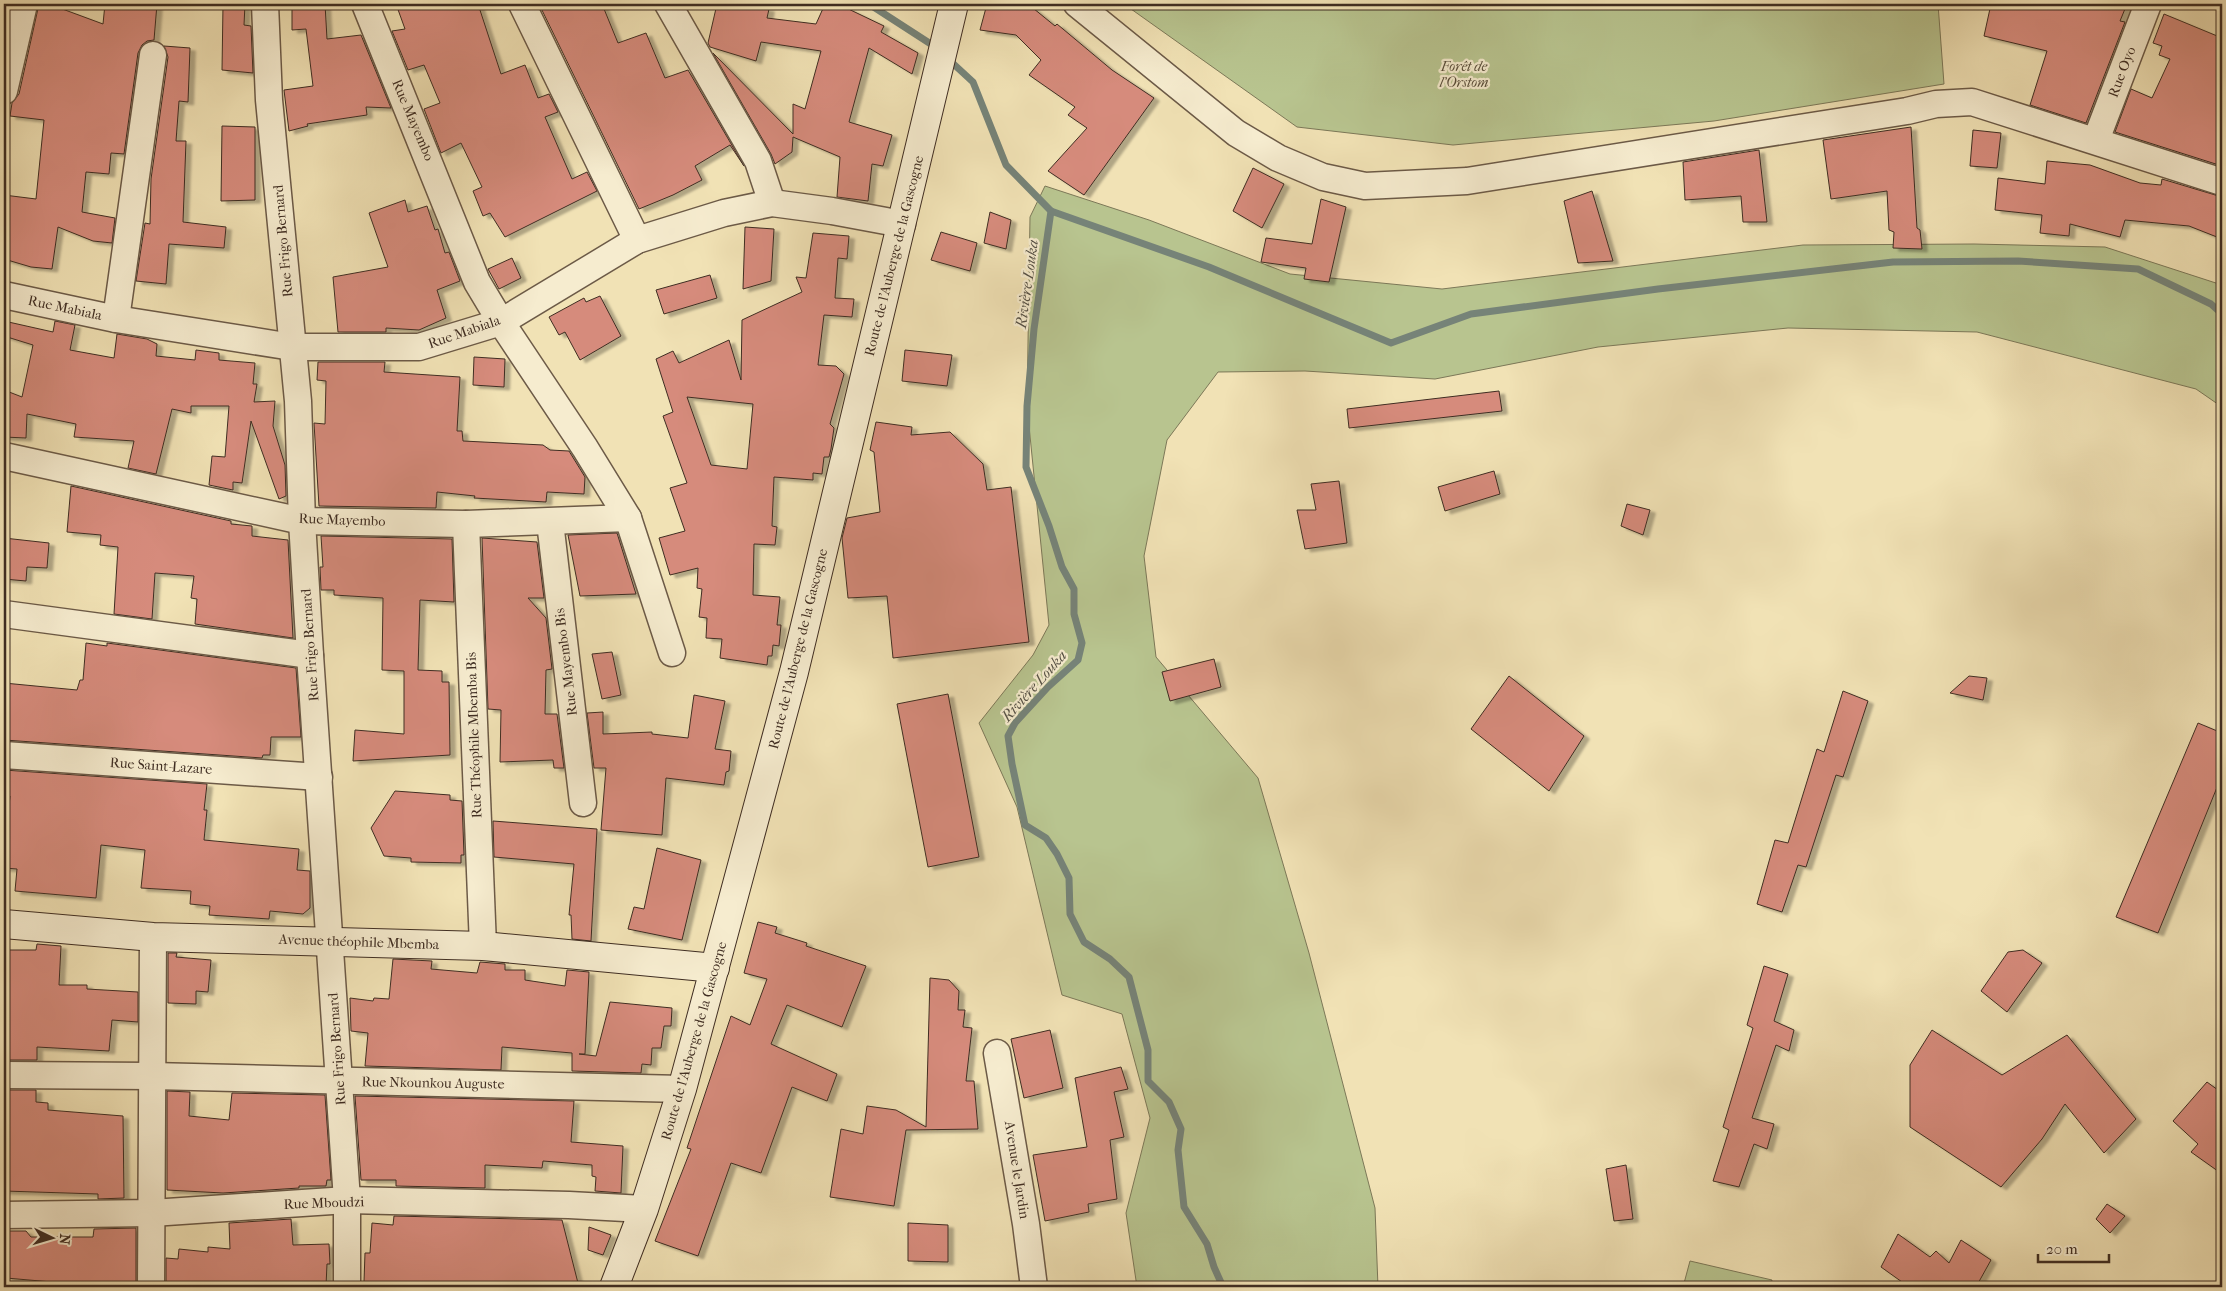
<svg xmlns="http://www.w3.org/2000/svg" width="2226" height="1291" font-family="'IM FELL French Canon',serif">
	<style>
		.green { fill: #b8c48f; stroke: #7c7858 }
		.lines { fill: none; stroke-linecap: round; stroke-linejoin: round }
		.stream { stroke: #768378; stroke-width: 7 }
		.building { fill: #d68b7c; stroke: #3f2d22; fill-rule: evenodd; filter: url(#shadow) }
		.street-casing { stroke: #6c5a47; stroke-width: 29 }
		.secondary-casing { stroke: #3f2d22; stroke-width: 30 }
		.street { stroke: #f6eccf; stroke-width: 26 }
		.secondary { stroke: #f6eccf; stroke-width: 28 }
		.labels { text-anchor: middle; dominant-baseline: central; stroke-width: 4.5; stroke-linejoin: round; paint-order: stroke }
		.park-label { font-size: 14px; font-style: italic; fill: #574b38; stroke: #f6eccf }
		.street-label { font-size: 14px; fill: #3f2d22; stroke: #f6eccf }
		.water-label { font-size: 15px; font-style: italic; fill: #565146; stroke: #f6eccf }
	</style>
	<defs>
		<filter id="shadow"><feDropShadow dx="5.5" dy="3" stdDeviation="1" flood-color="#0004"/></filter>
	</defs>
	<rect width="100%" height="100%" fill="#f1e2b5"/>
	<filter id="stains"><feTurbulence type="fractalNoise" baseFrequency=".004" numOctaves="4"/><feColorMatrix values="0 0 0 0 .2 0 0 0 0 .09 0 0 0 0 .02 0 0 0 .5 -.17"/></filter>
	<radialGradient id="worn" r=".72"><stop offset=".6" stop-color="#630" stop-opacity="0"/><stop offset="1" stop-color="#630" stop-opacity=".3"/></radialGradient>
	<g class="green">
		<polygon points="1124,4 1938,4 1944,84 1714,121 1453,145 1297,127"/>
		<polygon points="1045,186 1149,220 1290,274 1442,289 1803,245 1974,244 2105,247 2222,285 2222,407 2196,389 1977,332 1788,328 1598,347 1435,379 1305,371 1218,372 1167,440 1144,556 1156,657 1258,778 1309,953 1375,1208 1378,1287 1137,1287 1126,1213 1150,1118 1122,1014 1062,995 1017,807 979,723 1033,655 1049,625 1027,406 1030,217"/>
		<polygon points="1690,1261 1772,1280 1771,1287 1683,1287"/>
	</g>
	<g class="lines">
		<g class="stream">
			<polyline points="869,4 937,48"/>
			<polyline points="947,58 973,82 1006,165 1051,211 1034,329 1027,406 1026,467 1049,526 1062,567 1074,589 1074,614 1082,643 1078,660 1048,687 1015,723 1008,736 1012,764 1025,825 1046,838 1057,854 1069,878 1070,914 1084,942 1110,959 1129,977 1148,1050 1148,1081 1169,1102 1181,1129 1178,1150 1184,1207 1207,1244 1214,1267 1223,1287"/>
			<polyline points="1051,211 1209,267 1391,343 1471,314 1658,289 1893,262 2018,261 2138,269 2211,304 2222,314"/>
		</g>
	</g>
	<g class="building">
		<polygon points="39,4 56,9 57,7 103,24 105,4 157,4 154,40 147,41 142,45 138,53 124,154 111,153 109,174 86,172 82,212 115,218 112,243 93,241 58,227 52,269 31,267 4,259 4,195 36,199 44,120 10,116 12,103 19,94"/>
		<polygon points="245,4 244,25 251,26 253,73 222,70 223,5"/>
		<polygon points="325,4 327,39 361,35 391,108 366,107 367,115 307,124 308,126 289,131 284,90 313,86 306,29 292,30 292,7"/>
		<polygon points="396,4 478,4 501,74 525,65 538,98 549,94 558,112 545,117 572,179 587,172 597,191 505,237 490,213 483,216 473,191 482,187 461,143 441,153 424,109 440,103 424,65 408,70 392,31 405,29"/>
		<polygon points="539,4 602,4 618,43 646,33 665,78 688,70 744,166 730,145 695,166 702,180 673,195 639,209"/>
		<polygon points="717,4 748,4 769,9 767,18 816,24 825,4 838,4 884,26 881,32 918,53 912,74 869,48 849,122 892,135 883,166 872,164 868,201 837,197 840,157 793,137 792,152 775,164 771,154 713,53 793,134 793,104 805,109 821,51 761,42 756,61 710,47 708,43"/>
		<polygon points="987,4 1028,4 1055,26 1057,24 1112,70 1154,98 1084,195 1048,171 1087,128 1068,115 1075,107 1029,75 1041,60 1016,35 980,30"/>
		<polygon points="1991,4 2127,4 2120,21 2125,22 2086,123 2030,105 2047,51 1984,36"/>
		<polygon points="2164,14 2222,38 2222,166 2115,132 2131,89 2152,98 2170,59 2159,55 2162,46 2153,43"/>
		<polygon points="164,46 190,48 188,102 179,101 176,141 186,141 183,222 226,227 224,248 169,244 166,284 136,281 145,223 150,224 151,179 168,57"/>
		<polygon points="222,126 255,127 255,200 221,201"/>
		<polygon points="1911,127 1917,228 1920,230 1922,249 1893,248 1894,232 1889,230 1887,191 1831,199 1823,140"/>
		<polygon points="1973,130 2001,133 1997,168 1970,166"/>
		<polygon points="1759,150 1767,222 1743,222 1741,196 1685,200 1683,162"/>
		<polygon points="2047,161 2090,165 2140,183 2161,185 2162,179 2222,197 2222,239 2189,226 2125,220 2120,237 2070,224 2069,236 2040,233 2042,215 1995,210 1998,178 2045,184"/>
		<polygon points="1253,168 1284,184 1262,228 1233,211"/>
		<polygon points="1592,191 1613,261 1578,263 1564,201"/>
		<polygon points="1321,199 1346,207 1329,282 1304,279 1306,268 1261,262 1266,238 1312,244"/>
		<polygon points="405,200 408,212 427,206 435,230 438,229 445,253 449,252 460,281 437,290 446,318 419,330 386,328 386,332 338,332 333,277 388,267 369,213"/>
		<polygon points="990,212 1011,220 1006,249 984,243"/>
		<polygon points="745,227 774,229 771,281 743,289"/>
		<polygon points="941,232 977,243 970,271 931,260"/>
		<path d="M813,233l36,3 -2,23 -9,-1 -3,40 19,1 -2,18 -28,-2 -6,50 18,1 8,8 -14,50 4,4 -3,21 -2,8h-5l-2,17 -9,-1v7l-39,-3 -2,49 5,1 -2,18 -21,-1 -1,51 27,2 -3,28h4l-2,21 -6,-1 -1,11h-4l-1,9 -47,-7 2,-19 -16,-1 1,-20 -8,-1 3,-28 -5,-1 1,-20 -28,7 -11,-37 26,-7 -15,-43 17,-5 -24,-67 10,-4 -17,-53 17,-8 6,12 50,-23 12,40 1,-60 60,-28 -6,-15 10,1zM687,397l66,7 -6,65 -36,-4z"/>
		<polygon points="512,258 521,278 499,289 488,269"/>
		<polygon points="710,275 717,298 664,314 656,290"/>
		<polygon points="600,296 621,336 580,360 565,332 559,335 549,317 584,298 586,302"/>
		<polygon points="4,321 53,332 55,321 75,325 70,350 114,358 117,334 147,339 157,344 156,356 195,360 196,350 219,353 219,360 255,363 253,384 257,384 254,402 275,401 273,426 285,465 286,496 279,499 251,421 242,483 233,482 233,490 209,485 212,456 225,457 229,406 191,406 191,413 172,409 156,474 128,468 134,441 74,437 76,424 27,414 26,438 4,437 4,390 22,397 33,345 4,336"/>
		<polygon points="905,350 952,355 947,386 902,381"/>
		<polygon points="474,357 505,359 504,387 473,385"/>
		<polygon points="318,362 385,362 384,372 460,377 457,431 462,431 463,441 543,445 550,450 569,451 585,477 584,494 547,492 546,502 474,498 475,496 437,492 436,508 319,506 314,423 325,424 326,381 317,380"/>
		<polygon points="1499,391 1502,411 1349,428 1347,409"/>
		<polygon points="876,422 912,427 911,435 950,432 983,464 987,490 1011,487 1029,642 893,658 887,596 848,598 842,538 847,518 880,512 874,452 870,450"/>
		<polygon points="1494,471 1500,494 1445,511 1438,487"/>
		<polygon points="1339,481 1347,543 1305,549 1297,510 1316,510 1311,484"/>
		<polygon points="71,486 231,521 231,524 252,526 252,536 288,540 293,638 195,624 197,599 191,598 194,576 155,573 152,619 114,614 118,547 100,545 101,535 67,532"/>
		<polygon points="1627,504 1650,510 1643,535 1621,526"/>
		<polygon points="617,533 636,594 580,596 568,535"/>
		<polygon points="321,536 452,539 454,602 420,600 418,670 442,671 442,682 449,682 450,755 353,761 355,730 404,734 404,671 382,670 383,598 334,595 334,590 321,590 320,567 323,567"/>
		<polygon points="4,538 49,543 47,568 27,567 26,581 4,579"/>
		<polygon points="482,538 537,542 544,598 528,598 546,618 552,669 546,670 545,714 557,714 564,768 554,768 553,760 500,762 501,710 488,709"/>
		<polygon points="86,643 107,646 107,643 296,668 301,737 271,737 270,755 263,755 262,758 4,740 4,683 77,690 80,680 83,680"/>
		<polygon points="612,652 621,695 602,699 592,654"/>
		<polygon points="1214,659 1221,687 1170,701 1162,672"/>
		<polygon points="1509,676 1584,736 1549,791 1471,729"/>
		<polygon points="1969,676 1987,678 1983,700 1950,693"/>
		<polygon points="1843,691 1868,701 1843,777 1836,775 1806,867 1798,865 1782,912 1757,904 1775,840 1788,843 1817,749 1824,752"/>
		<polygon points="948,694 979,857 928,867 897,704"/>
		<polygon points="694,695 725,701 715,749 731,751 729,771 726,772 724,785 666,778 662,835 601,830 606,768 594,768 587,713 603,712 603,734 652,732 652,734 688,738"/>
		<polygon points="2198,723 2222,733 2222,775 2158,933 2116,917"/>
		<polygon points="4,770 207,784 204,810 207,810 204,840 299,849 297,870 310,871 310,908 303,914 270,911 269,919 209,915 210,906 190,904 191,891 141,888 145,850 101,845 96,898 15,891 17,869 4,868 4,836 6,836 10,796 4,795"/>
		<polygon points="395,791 450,795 450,800 462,801 464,855 461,855 461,863 411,862 411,858 384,856 371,828"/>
		<polygon points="493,821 597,829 591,941 572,939 571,915 569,915 574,864 494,857"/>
		<polygon points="657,848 701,860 682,940 628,929 634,907 644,909"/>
		<polygon points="758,922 777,927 775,933 807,943 806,946 866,966 842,1027 787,1005 771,1044 837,1074 827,1101 792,1087 761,1173 731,1163 698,1256 655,1241 691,1149 687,1148 731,1016 750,1025 767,979 744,973"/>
		<polygon points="37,944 61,946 59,985 87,985 87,989 138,992 138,1022 112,1020 109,1051 37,1047 37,1060 4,1060 4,950 36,950"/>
		<polygon points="2023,950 2042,963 2007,1012 1981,991 2008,952"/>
		<polygon points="168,953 177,953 176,957 211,960 208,992 196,991 196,1004 168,1003"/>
		<polygon points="393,959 432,961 431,969 477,973 480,962 505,964 505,970 525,970 525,980 565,986 567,970 589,972 585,1054 579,1054 596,1056 610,1002 672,1008 671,1026 664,1026 661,1048 652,1048 651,1065 642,1064 641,1073 572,1071 572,1053 502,1047 501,1070 365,1066 368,1033 351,1031 350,998 373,1001 374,998 389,999"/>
		<polygon points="1764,966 1788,974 1774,1021 1794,1030 1789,1051 1776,1045 1752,1118 1774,1124 1767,1149 1754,1144 1739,1187 1713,1181 1729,1130 1723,1127 1753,1028 1747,1025"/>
		<polygon points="930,978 949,980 959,991 958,1010 965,1010 963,1027 972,1028 966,1081 974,1081 978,1129 906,1130 894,1206 830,1197 841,1129 863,1134 867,1106 896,1110 926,1127"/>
		<polygon points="1050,1030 1063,1088 1024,1098 1011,1039"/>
		<polygon points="1932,1030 2002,1075 2067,1035 2136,1119 2104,1153 2065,1104 2042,1139 2001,1187 1910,1127 1910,1065"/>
		<polygon points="1121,1067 1128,1089 1114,1092 1124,1137 1110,1140 1117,1199 1088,1204 1089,1212 1045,1221 1033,1155 1087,1147 1075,1078"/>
		<polygon points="2207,1082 2222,1093 2222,1174 2191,1152 2198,1144 2173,1121"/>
		<polygon points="4,1090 36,1090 36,1102 48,1103 48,1110 123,1116 124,1198 98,1199 98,1194 4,1191"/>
		<polygon points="167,1091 190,1092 189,1116 229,1120 232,1093 325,1095 331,1180 327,1180 326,1186 299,1186 299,1188 223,1193 167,1190"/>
		<polygon points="355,1096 574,1101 571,1142 623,1146 621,1193 595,1191 596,1177 592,1176 592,1165 543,1161 542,1168 485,1165 485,1188 396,1186 396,1180 361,1180"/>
		<polygon points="1626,1165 1633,1219 1614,1221 1606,1169"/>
		<polygon points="2107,1204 2125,1216 2110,1233 2096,1219"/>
		<polygon points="394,1216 562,1220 579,1287 399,1287 399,1285 364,1282 365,1253 370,1253 372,1223 393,1225"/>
		<polygon points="291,1219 293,1245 329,1244 330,1264 327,1264 326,1286 185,1287 166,1286 166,1258 178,1259 179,1249 208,1252 208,1247 230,1249 229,1223"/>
		<polygon points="908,1223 948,1225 948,1262 908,1261"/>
		<polygon points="589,1227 611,1235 603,1255 588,1250"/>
		<polygon points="136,1228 136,1287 52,1287 52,1282 6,1278 8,1231 26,1231 31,1237 93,1237 94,1229"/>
		<polygon points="1898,1234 1930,1257 1936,1251 1949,1263 1961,1240 1991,1260 1976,1287 1909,1287 1881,1267"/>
	</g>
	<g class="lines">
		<defs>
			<g id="street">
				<polyline points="265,4 269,100 298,401 302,521 310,655 347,1200 347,1287"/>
				<polyline points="365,4 477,282 501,322 585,448 628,518 672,653"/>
				<polyline points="522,4 637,240"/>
				<polyline points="668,4 758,161 772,203"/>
				<polyline points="1077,4 1236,133 1278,158 1323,177 1365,186 1467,181 1907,111 1936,104 1972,102 2222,182"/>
				<polyline points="4,91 24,4"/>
				<polyline points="2096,140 2148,4"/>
				<polyline points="4,295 116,319 292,347 419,347 501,322 637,240 724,213 772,203 832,211 902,224"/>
				<polyline points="116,319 153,55"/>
				<polyline points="4,456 302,521 466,524 628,518"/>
				<polyline points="550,522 583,803"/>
				<polyline points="466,524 483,946"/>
				<polyline points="4,614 310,655"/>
				<polyline points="4,755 319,777"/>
				<polyline points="997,1053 1026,1224 1034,1287"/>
				<polyline points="4,1075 152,1076 682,1089"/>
				<polyline points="4,1215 152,1213 347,1200 569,1205 644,1209"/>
				<polyline points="151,1287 153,937"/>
			</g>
			<g id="secondary">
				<polyline points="4,924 153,937 483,946 715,968"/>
				<polyline points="614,1287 644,1209 682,1089 794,672 954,4"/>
			</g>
		</defs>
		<use href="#street" class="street-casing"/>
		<use href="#secondary" class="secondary-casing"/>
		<use href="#street" class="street"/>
		<use href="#secondary" class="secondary"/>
	</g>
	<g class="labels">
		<g class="park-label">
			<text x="1464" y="66">Forêt de<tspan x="1464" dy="16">l'Orstom</tspan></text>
		</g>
		<g class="street-label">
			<text transform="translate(2122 72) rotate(-69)">Rue Oyo</text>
			<text transform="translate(413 120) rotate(67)">Rue Mayembo</text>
			<text transform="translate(283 241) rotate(-95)">Rue Frigo Bernard</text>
			<text transform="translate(894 256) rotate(-76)">Route de l'Auberge de la Gascogne</text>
			<text transform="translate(65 308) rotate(12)">Rue Mabiala</text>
			<text transform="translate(464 332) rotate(-19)">Rue Mabiala</text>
			<text transform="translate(342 520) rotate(2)">Rue Mayembo</text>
			<text transform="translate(310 645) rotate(-94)">Rue Frigo Bernard</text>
			<text transform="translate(798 649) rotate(-76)">Route de l'Auberge de la Gascogne</text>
			<text transform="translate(566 662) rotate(-97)">Rue Mayembo Bis</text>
			<text transform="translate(474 735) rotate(-92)">Rue Théophile Mbemba Bis</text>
			<text transform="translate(161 766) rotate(4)">Rue Saint-Lazare</text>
			<text transform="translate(359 942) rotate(2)">Avenue théophile Mbemba</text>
			<text transform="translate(694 1041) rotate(-74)">Route de l'Auberge de la Gascogne</text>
			<text transform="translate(337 1049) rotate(-94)">Rue Frigo Bernard</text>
			<text transform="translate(433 1083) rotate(1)">Rue Nkounkou Auguste</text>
			<text transform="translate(1017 1170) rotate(81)">Avenue le Jardin</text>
			<text transform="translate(324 1203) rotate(-2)">Rue Mboudzi</text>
		</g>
		<g class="water-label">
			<text transform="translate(1027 284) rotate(-82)">Rivière Louka</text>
			<text transform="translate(1034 686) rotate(-48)">Rivière Louka</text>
		</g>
	</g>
	<rect width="2226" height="1291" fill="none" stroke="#f1e2b5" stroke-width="20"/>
	<rect x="5" y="5" width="2216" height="1281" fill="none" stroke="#3f2d22" stroke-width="2.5"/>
	<rect x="10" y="10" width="2206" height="1271" fill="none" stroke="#3f2d22"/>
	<g transform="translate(52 1238) rotate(95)" stroke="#f6eccf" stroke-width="4" paint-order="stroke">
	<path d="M0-4L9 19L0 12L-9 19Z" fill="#3f2d22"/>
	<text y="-8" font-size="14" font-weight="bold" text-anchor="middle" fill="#3f2d22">N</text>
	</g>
	<path d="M2038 1254v8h71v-8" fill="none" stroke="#3f2d22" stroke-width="2.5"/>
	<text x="2046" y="1254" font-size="15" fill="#3f2d22" stroke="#f6eccf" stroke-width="4" paint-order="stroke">20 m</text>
	<rect width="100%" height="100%" filter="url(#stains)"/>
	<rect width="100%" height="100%" fill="url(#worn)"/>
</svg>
